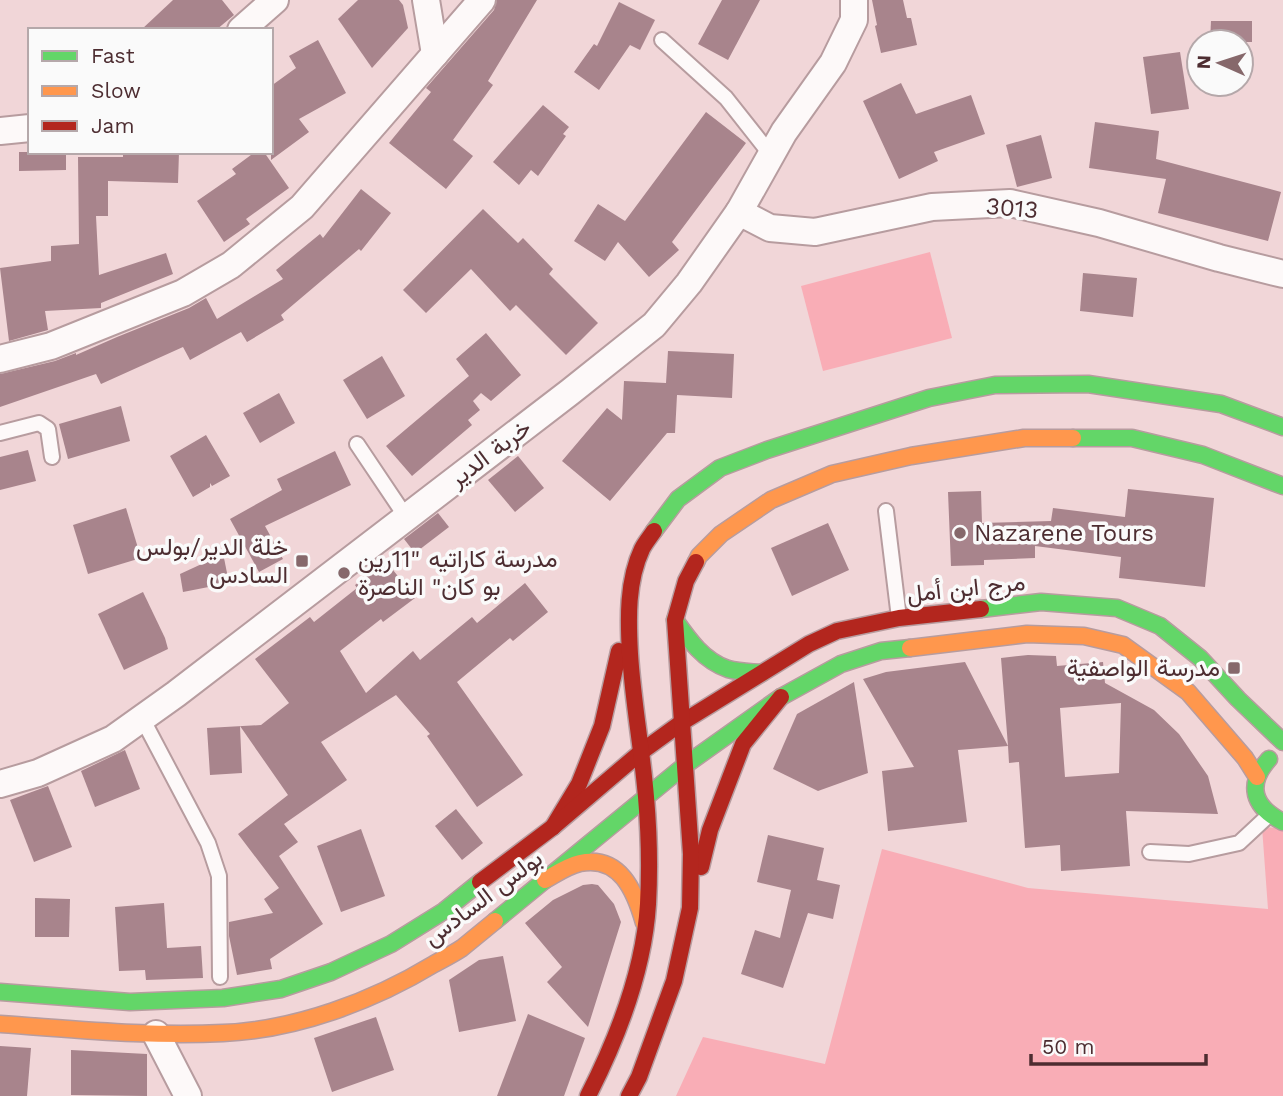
<svg xmlns="http://www.w3.org/2000/svg" width="1283" height="1096" font-family="'Work Sans',Vazirmatn,sans-serif">
	<style>
		.green { fill: #f9adb6 }
		.building { fill: #a8848c; fill-rule: evenodd }
		.lines { fill: none; stroke-linecap: round; stroke-linejoin: round }
		.lane-casing { stroke: #b79c9f; stroke-width: 18 }
		.street-casing { stroke: #b79c9f; stroke-width: 30 }
		.fast-casing { stroke: #b79c9f; stroke-width: 19 }
		.slow-casing { stroke: #b79c9f; stroke-width: 19 }
		.jam-casing { stroke: #b79c9f; stroke-width: 19 }
		.lane { stroke: #fdf9f9; stroke-width: 14 }
		.street { stroke: #fdf9f9; stroke-width: 26 }
		.fast { stroke: #63d668; stroke-width: 16 }
		.slow { stroke: #ff974d; stroke-width: 16 }
		.jam { stroke: #b3261e; stroke-width: 16 }
		.poi-dot { fill: #86686b; stroke: #fafafa; stroke-width: 2.5 }
		.labels { text-anchor: middle; dominant-baseline: central; stroke-width: 7; stroke-linejoin: round; paint-order: stroke }
		.street-label { font-size: 24px; fill: #4d2d31; stroke: #fafafa }
		.poi-label { font-size: 24px; fill: #4d2d31; stroke: #fafafa; text-anchor: start }
	</style>
	<rect width="100%" height="100%" fill="#f1d6d8"/>
	<g class="green">
		<polygon points="930,252 952,338 823,371 801,286"/>
		<polygon points="1262,827 1283,828 1283,1096 676,1096 703,1037 825,1064 882,849 1028,888 1268,909"/>
	</g>
	<g class="building">
		<polygon points="173,0 222,0 234,15 216,30 141,30"/>
		<polygon points="358,0 399,0 403,5 408,28 372,68 338,19"/>
		<polygon points="497,0 537,0 488,81 493,85 453,140 473,156 446,189 389,143 431,92 426,88 494,10"/>
		<polygon points="722,0 760,0 728,60 698,44"/>
		<polygon points="872,0 903,0 907,18 911,18 917,45 881,53 875,26 877,25"/>
		<polygon points="619,2 655,20 640,50 630,45 599,90 574,72 594,44 597,46"/>
		<polygon points="1211,21 1252,21 1252,42 1210,42"/>
		<polygon points="318,40 346,93 299,119 309,132 271,160 271,86 296,68 289,56"/>
		<polygon points="1180,52 1189,109 1151,114 1143,57"/>
		<polygon points="901,83 916,114 971,95 985,134 934,152 938,161 899,179 863,101"/>
		<polygon points="543,105 569,127 563,134 566,136 538,176 531,170 519,185 493,162"/>
		<polygon points="706,112 746,143 672,242 679,250 649,277 618,242 605,261 574,241 598,204 625,221"/>
		<polygon points="1095,122 1159,131 1156,159 1281,192 1268,241 1158,213 1166,179 1089,168"/>
		<polygon points="1041,135 1052,178 1017,187 1006,145"/>
		<polygon points="19,152 66,152 66,170 19,171"/>
		<polygon points="123,152 179,152 178,183 108,181 108,216 96,216 99,275 166,253 173,274 101,303 101,308 45,311 48,330 9,341 0,268 51,261 51,246 79,244 78,157 123,157"/>
		<polygon points="255,152 264,152 289,188 246,219 250,224 224,242 197,201 236,174 232,169"/>
		<polygon points="361,189 391,213 361,251 359,249 281,315 284,320 247,342 241,332 190,360 183,347 101,384 96,374 0,407 0,374 55,361 76,353 76,355 117,337 189,308 206,298 217,319 283,279 276,270 320,234 323,238"/>
		<polygon points="483,209 518,243 523,238 553,269 549,274 598,323 566,355 516,305 510,311 471,269 426,313 403,290"/>
		<polygon points="1083,273 1137,278 1133,317 1080,311"/>
		<polygon points="486,333 521,375 491,401 481,393 473,401 480,410 468,420 472,425 412,476 386,446 469,376 456,359"/>
		<polygon points="668,351 734,354 732,398 677,395 675,433 667,433 610,501 562,461 607,408 622,420 624,381 666,383"/>
		<polygon points="382,356 405,396 367,419 343,380"/>
		<polygon points="279,393 295,423 260,443 243,413"/>
		<polygon points="121,406 130,441 68,459 59,424"/>
		<polygon points="206,435 230,476 212,486 210,483 210,487 193,497 170,456"/>
		<polygon points="28,450 36,481 0,490 0,457"/>
		<polygon points="335,451 351,485 265,526 283,559 259,572 230,519 282,490 277,479"/>
		<polygon points="518,456 544,488 515,512 488,480"/>
		<polygon points="1128,489 1214,498 1205,587 1119,578 1121,557 1035,546 1035,558 984,560 984,565 951,566 948,492 981,491 982,523 1051,521 1053,508 1125,517"/>
		<polygon points="126,508 141,558 88,574 73,525"/>
		<polygon points="438,513 449,527 415,553 404,539"/>
		<polygon points="828,523 849,570 792,596 771,548"/>
		<polygon points="224,558 229,583 183,592 180,574 206,562"/>
		<polygon points="386,561 415,598 383,622 381,619 340,651 366,693 413,651 420,660 472,617 477,623 525,583 548,612 513,641 510,638 457,682 523,775 477,807 427,736 430,734 396,695 321,742 347,780 284,824 298,842 279,856 323,924 270,959 272,969 237,975 229,936 229,922 273,913 264,899 279,888 238,834 288,795 240,726 242,773 210,775 207,728 261,725 289,703 255,659 310,617 314,622 357,588 355,585"/>
		<polygon points="143,592 165,638 168,649 124,670 98,614"/>
		<path d="M1028,655l28,1 1,10 46,-4 2,21 49,27 25,24 29,42 10,38 -92,-3 4,55 -69,5 -1,-26 -35,3 -6,-86 -10,1 -1,-17 -50,4 9,72 -79,9 -6,-60 32,-4 -51,-88 23,-7 79,-10 43,84 -7,-88zM1121,703l-2,70 -54,4 -5,-69z"/>
		<polygon points="854,682 868,773 818,791 773,769 797,714"/>
		<polygon points="125,750 140,789 95,807 81,771"/>
		<polygon points="48,786 72,847 34,862 10,800"/>
		<polygon points="456,809 483,843 462,860 435,826"/>
		<polygon points="361,829 385,896 341,912 317,846"/>
		<polygon points="768,835 824,848 817,880 840,885 833,919 808,913 783,988 741,974 755,930 780,938 791,890 757,882"/>
		<polygon points="592,884 598,885 614,904 621,922 588,1027 547,982 562,967 525,923 553,900 583,885"/>
		<polygon points="35,898 70,899 69,937 35,937"/>
		<polygon points="164,903 167,948 201,946 203,978 146,980 145,970 119,971 115,907"/>
		<polygon points="503,956 516,1021 459,1032 449,980 479,960"/>
		<polygon points="528,1014 585,1038 564,1096 497,1096"/>
		<polygon points="376,1017 394,1070 332,1092 314,1038"/>
		<polygon points="0,1046 31,1048 27,1096 0,1096"/>
		<polygon points="71,1050 147,1054 147,1096 71,1095"/>
	</g>
	<g class="lines">
		<defs>
			<g id="lane">
				<polyline points="662,40 726,98 771,155"/>
				<polyline points="0,433 39,423 48,429 52,457"/>
				<polyline points="357,444 406,517"/>
				<polyline points="886,511 899,618"/>
				<polyline points="142,718 208,843 219,876 220,977"/>
				<polyline points="1150,852 1189,854 1239,843 1268,816"/>
			</g>
			<g id="street">
				<polyline points="426,0 435,54"/>
				<polyline points="241,30 275,0"/>
				<polyline points="0,131 30,128"/>
				<polyline points="739,212 770,228 815,232 932,207 1010,203 1099,223 1219,258 1283,274"/>
				<polyline points="0,359 51,346 183,293 231,265 302,207 482,0"/>
				<polyline points="0,784 38,773 113,739 176,694 570,392 654,325 689,283 739,212 784,132 833,63 854,20 854,0"/>
				<polyline points="156,1034 188,1096"/>
			</g>
			<g id="fast">
				<polyline points="1073,438 1132,438 1203,455 1283,486"/>
				<polyline points="654,531 678,499 720,468 767,450 929,398 995,385 1088,384 1221,404 1283,427"/>
				<polyline points="981,609 1041,602 1117,608 1160,626 1200,658 1238,699 1283,742"/>
				<path d="M675,620c14,20 29,41 53,49 11,3 23,3 34,4"/>
				<path d="M1269,759c-23,26 -16,48 14,63"/>
				<polyline points="495,921 684,766 781,697 841,664 881,651 910,648"/>
				<polyline points="0,992 130,1002 223,998 281,989 331,972 391,944 444,911 480,882"/>
			</g>
			<g id="slow">
				<polyline points="696,562 699,556 721,534 771,500 832,474 911,456 1024,438 1073,438"/>
				<polyline points="910,648 1027,634 1084,636 1123,645 1188,692 1245,758 1257,777"/>
				<path d="M545,880c11,-6 22,-14 35,-17 40,-8 55,28 64,60"/>
				<path d="M0,1024c74,5 149,13 223,9 73,-3 150,-32 211,-69 9,-5 19,-10 28,-16 11,-9 22,-18 33,-27"/>
			</g>
			<g id="jam">
				<polyline points="553,827 579,784 602,726 619,651"/>
				<polyline points="701,867 710,830 743,744 781,697"/>
				<polyline points="480,882 553,827 641,752 681,723 809,644 837,631 899,618 981,609"/>
				<path d="M588,1096c30,-59 56,-126 60,-192 2,-36 1,-72 -2,-107 -4,-48 -13,-95 -16,-143 -2,-35 -3,-73 12,-105 3,-6 8,-12 12,-18"/>
				<polyline points="629,1096 639,1077 674,981 690,908 691,854 675,620 686,581 696,562"/>
			</g>
		</defs>
		<use href="#lane" class="lane-casing"/>
		<use href="#street" class="street-casing"/>
		<use href="#fast" class="fast-casing"/>
		<use href="#slow" class="slow-casing"/>
		<use href="#jam" class="jam-casing"/>
		<use href="#lane" class="lane"/>
		<use href="#street" class="street"/>
		<use href="#fast" class="fast"/>
		<use href="#slow" class="slow"/>
		<use href="#jam" class="jam"/>
	</g>
	<g class="poi-dot">
		<circle cx="960" cy="533" r="7"/>
		<rect x="295" y="554" width="14" height="14" rx="3.5"/>
		<circle cx="344" cy="573" r="7"/>
		<rect x="1227" y="661" width="14" height="14" rx="3.5"/>
	</g>
	<g class="labels">
		<g class="street-label">
			<text transform="translate(1012 208) rotate(5)">3013</text>
			<text transform="translate(490 453) rotate(-37)">خربة الدير</text>
			<text transform="translate(966 588) rotate(-6)">مرج ابن أمل</text>
			<text transform="translate(483 898) rotate(-37)">بولس السادس</text>
		</g>
		<g class="poi-label">
			<text x="974" y="533">Nazarene Tours</text>
			<text x="288" y="547" text-anchor="end">خلة الدير/بولس<tspan x="288" dy="28">السادس</tspan></text>
			<text x="358" y="559">مدرسة كاراتيه "11رين<tspan x="358" dy="28">بو كان" الناصرة</tspan></text>
			<text x="1220" y="668" text-anchor="end">مدرسة الواصفية</text>
		</g>
	</g>
	<rect x="28" y="28" width="245" height="126" fill="#fafafa" stroke="#b5a8aa" stroke-width="2"/>
	<rect x="42" y="51" width="35" height="10" fill="#63d668" stroke="#b5a8aa" stroke-width="2"/>
	<text x="91" y="63" font-size="21" fill="#4d2d31">Fast</text>
	<rect x="42" y="86" width="35" height="10" fill="#ff974d" stroke="#b5a8aa" stroke-width="2"/>
	<text x="91" y="98" font-size="21" fill="#4d2d31">Slow</text>
	<rect x="42" y="121" width="35" height="10" fill="#b3261e" stroke="#b5a8aa" stroke-width="2"/>
	<text x="91" y="133" font-size="21" fill="#4d2d31">Jam</text>
	<g transform="translate(1220 63) rotate(273)"><circle r="33" fill="#fafafa" stroke="#b5a8aa" stroke-width="2"/>
	<path d="M0-5L12 26L0 18L-12 26Z" fill="#86686b"/>
	<text y="-10" font-size="19" font-weight="bold" text-anchor="middle" fill="#4d2d31">N</text>
	</g>
	<path d="M1031 1054v10h175v-10" fill="none" stroke="#4d2d31" stroke-width="3.5"/>
	<text x="1042" y="1054" font-size="21" fill="#4d2d31" stroke="#fafafa" stroke-width="5" paint-order="stroke">50 m</text>
</svg>
